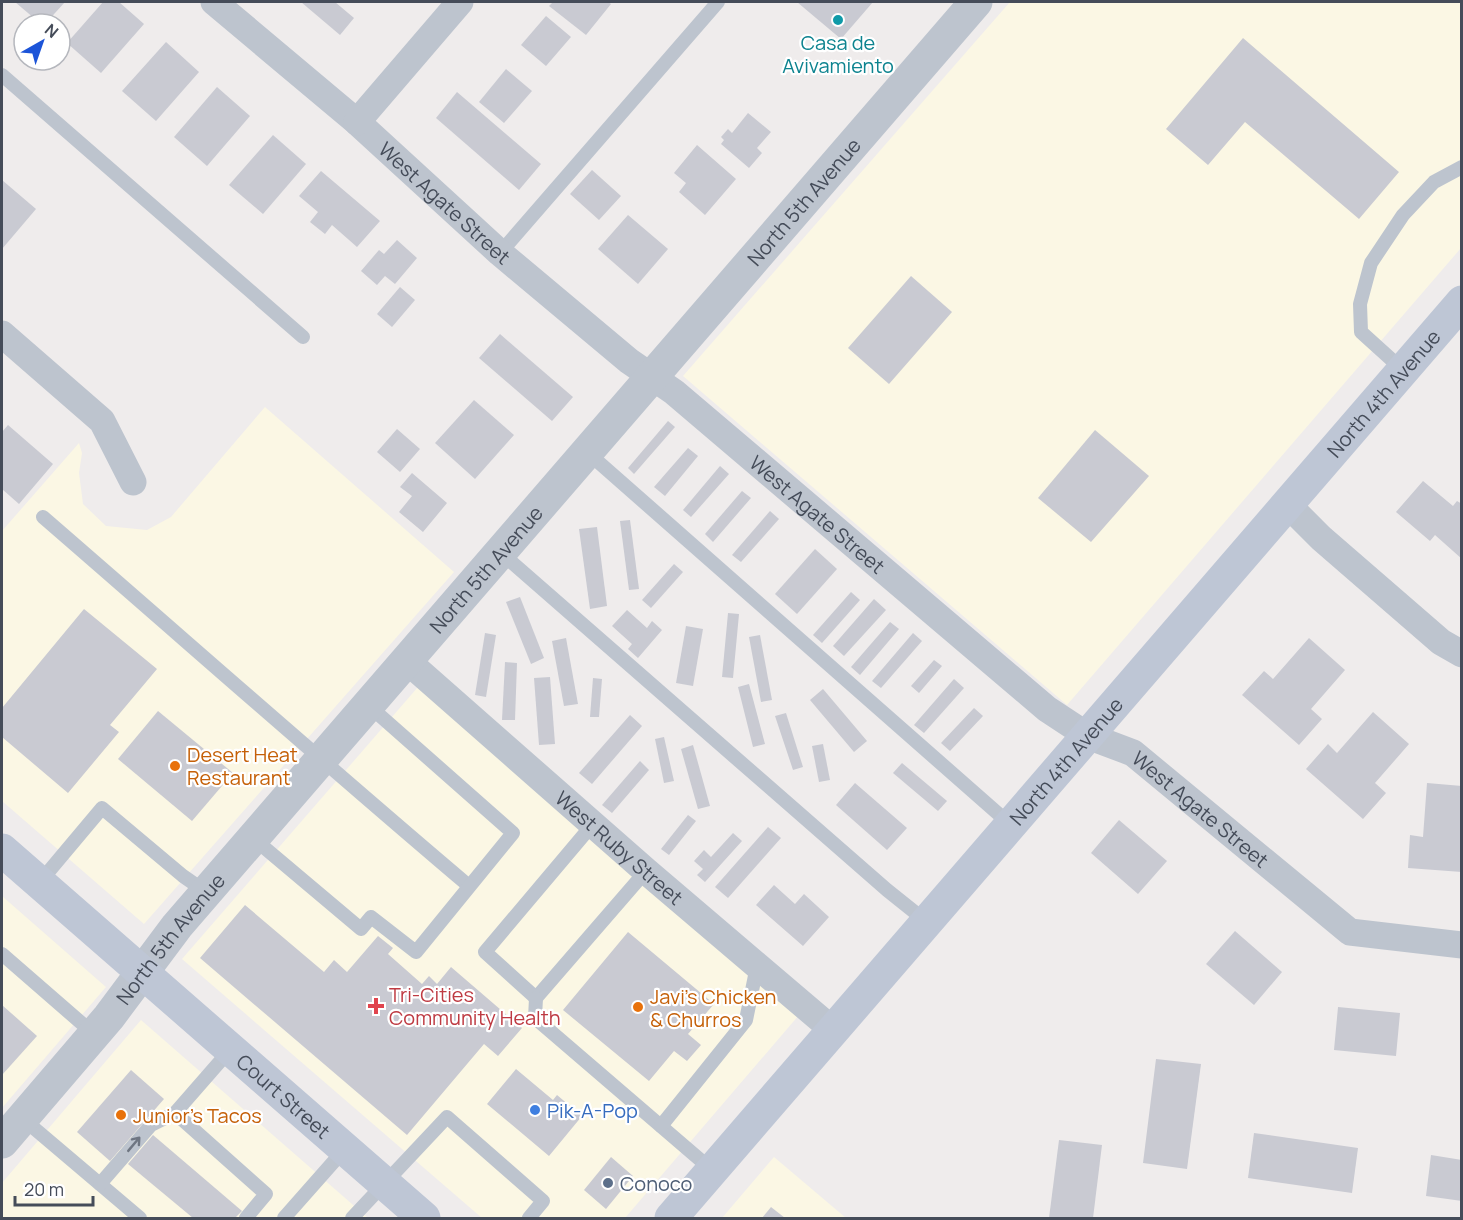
<svg xmlns="http://www.w3.org/2000/svg" width="1463" height="1220" font-family="Manrope,sans-serif">
	<style>
		.commercial { fill: #fbf7e4 }
		.building { fill: #c9cad2 }
		.lines { fill: none; stroke-linecap: round; stroke-linejoin: round }
		.service { stroke: #bdc4ce; stroke-width: 14 }
		.minor { stroke: #bdc4ce; stroke-width: 27 }
		.tertiary { stroke: #bdc4ce; stroke-width: 33 }
		.secondary { stroke: #bec6d5; stroke-width: 33 }
		.oneway { stroke: #6f7682 }
		.culture-dot { fill: #0f9aa8; stroke: #fff; stroke-width: 2 }
		.food-dot { fill: #e8710a; stroke: #fff; stroke-width: 2 }
		.health-dot { fill: #e0444e; stroke: #fff; stroke-width: 2 }
		.shop-dot { fill: #3f7fe0; stroke: #fff; stroke-width: 2 }
		.service-dot { fill: #5c6f8a; stroke: #fff; stroke-width: 2 }
		.labels { text-anchor: middle; dominant-baseline: central; stroke-width: 4.5; stroke-linejoin: round; paint-order: stroke }
		.culture-label { font-size: 20px; fill: #0d838f; stroke: #fff }
		.street-label { font-size: 20px; fill: #454c59; stroke: #fff }
		.food-label { font-size: 20px; fill: #c56008; stroke: #fff; text-anchor: start }
		.health-label { font-size: 20px; fill: #be3a42; stroke: #fff; text-anchor: start }
		.shop-label { font-size: 20px; fill: #366cbe; stroke: #fff; text-anchor: start }
		.service-label { font-size: 20px; fill: #4e5e75; stroke: #fff; text-anchor: start }
	</style>
	<rect width="100%" height="100%" fill="#efecec"/>
	<g class="commercial">
		<polygon points="1010,2 1461,2 1461,248 1067,705 683,376"/>
		<polygon points="265,407 454,572 144,924 2,801 2,531 79,443 82,453 79,473 83,504 106,526 147,530 171,517"/>
		<polygon points="418,687 799,1015 625,1218 482,1218 182,959"/>
		<polygon points="2,896 106,987 2,1108"/>
		<polygon points="141,1020 368,1218 2,1218 2,1183"/>
		<polygon points="774,1157 846,1218 722,1218"/>
	</g>
	<g class="building">
		<polygon points="15,2 65,2 45,24 41,24"/>
		<polygon points="103,2 119,2 144,24 101,73 67,43"/>
		<polygon points="301,2 335,2 354,18 340,35"/>
		<polygon points="553,2 608,2 611,4 586,35 549,6"/>
		<polygon points="797,2 873,2 841,39"/>
		<polygon points="546,16 571,37 546,66 521,45"/>
		<polygon points="1243,38 1399,172 1359,219 1245,122 1208,165 1166,129"/>
		<polygon points="166,42 199,72 156,121 122,91"/>
		<polygon points="506,69 532,91 504,123 479,102"/>
		<polygon points="217,87 250,116 207,166 174,137"/>
		<polygon points="457,92 541,164 519,190 436,118"/>
		<polygon points="748,113 771,132 757,148 762,153 749,168 721,144 724,140 721,137 728,129 732,133"/>
		<polygon points="273,135 306,164 263,214 229,185"/>
		<polygon points="697,145 736,179 705,215 679,192 686,183 674,173"/>
		<polygon points="592,170 621,196 599,220 570,194"/>
		<polygon points="321,171 380,221 357,247 332,225 325,234 310,222 318,212 299,196"/>
		<polygon points="2,180 36,209 2,249"/>
		<polygon points="628,215 668,249 638,284 598,249"/>
		<polygon points="397,240 417,258 395,284 385,276 377,285 361,271 379,250 384,254"/>
		<polygon points="911,276 952,312 889,384 848,348"/>
		<polygon points="400,287 415,300 392,327 377,314"/>
		<polygon points="500,334 573,397 552,421 479,358"/>
		<polygon points="474,400 514,435 475,479 435,443"/>
		<polygon points="668,421 675,427 634,474 628,468"/>
		<polygon points="8,425 53,464 19,504 2,489 2,432"/>
		<polygon points="397,429 420,449 400,472 377,452"/>
		<polygon points="1095,430 1149,476 1091,542 1038,498"/>
		<polygon points="688,448 698,456 665,496 654,487"/>
		<polygon points="720,466 729,474 691,517 683,510"/>
		<polygon points="412,473 447,503 423,532 399,512 412,496 400,487"/>
		<polygon points="1423,481 1453,506 1457,501 1462,504 1462,559 1435,535 1430,541 1396,512"/>
		<polygon points="742,491 751,498 713,542 705,534"/>
		<polygon points="770,511 779,519 741,562 732,555"/>
		<polygon points="630,520 639,589 629,590 620,521"/>
		<polygon points="597,527 607,606 590,609 579,529"/>
		<polygon points="815,549 837,569 797,614 775,594"/>
		<polygon points="674,564 683,572 651,608 642,600"/>
		<polygon points="851,592 860,600 822,643 813,635"/>
		<polygon points="520,597 544,658 531,664 506,602"/>
		<polygon points="874,599 886,610 844,656 833,646"/>
		<polygon points="84,609 157,669 110,725 119,732 68,793 2,737 2,708"/>
		<polygon points="627,610 647,628 652,621 662,630 638,658 628,649 632,644 612,626"/>
		<polygon points="728,613 739,614 733,678 722,677"/>
		<polygon points="890,622 899,629 860,675 851,667"/>
		<polygon points="686,626 703,629 693,686 676,683"/>
		<polygon points="485,633 496,635 486,697 475,695"/>
		<polygon points="913,633 922,641 881,688 872,681"/>
		<polygon points="760,635 772,700 761,702 749,637"/>
		<polygon points="566,638 578,704 564,706 552,641"/>
		<polygon points="1309,638 1345,670 1311,709 1322,719 1299,745 1242,695 1264,671 1273,679"/>
		<polygon points="934,660 942,666 919,693 911,686"/>
		<polygon points="505,662 517,663 515,720 502,720"/>
		<polygon points="550,677 555,744 539,745 534,678"/>
		<polygon points="593,678 602,679 599,717 590,717"/>
		<polygon points="954,679 964,688 924,733 914,725"/>
		<polygon points="749,684 765,744 753,747 738,687"/>
		<polygon points="823,689 867,741 854,752 810,700"/>
		<polygon points="974,708 983,716 950,751 941,743"/>
		<polygon points="158,711 233,773 192,821 118,759"/>
		<polygon points="1373,712 1409,744 1375,783 1386,793 1363,819 1306,769 1328,744 1337,753"/>
		<polygon points="786,713 803,767 793,770 775,716"/>
		<polygon points="630,715 642,726 592,784 579,773"/>
		<polygon points="664,737 674,781 664,783 655,739"/>
		<polygon points="823,744 830,780 819,782 812,746"/>
		<polygon points="693,745 710,806 698,809 681,749"/>
		<polygon points="640,761 649,770 612,813 602,805"/>
		<polygon points="902,763 947,801 938,811 893,773"/>
		<polygon points="855,783 907,828 887,850 836,805"/>
		<polygon points="1427,783 1462,786 1462,872 1408,868 1410,835 1423,837"/>
		<polygon points="688,815 696,821 669,855 661,849"/>
		<polygon points="1119,820 1167,861 1138,894 1091,853"/>
		<polygon points="768,827 781,838 728,898 715,887"/>
		<polygon points="733,833 742,841 705,882 697,875 703,869 694,861 704,850 711,857"/>
		<polygon points="774,885 795,904 804,894 829,917 803,946 756,905"/>
		<polygon points="245,905 324,972 334,960 347,972 378,936 393,948 388,954 422,984 429,976 437,984 451,967 522,1028 498,1056 484,1044 407,1135 200,958"/>
		<polygon points="1235,931 1282,972 1254,1005 1206,964"/>
		<polygon points="628,932 714,1004 688,1034 701,1045 687,1061 674,1051 649,1081 563,1010"/>
		<polygon points="2,1005 37,1036 2,1075"/>
		<polygon points="1338,1007 1400,1013 1396,1056 1334,1050"/>
		<polygon points="1156,1059 1201,1064 1187,1169 1143,1163"/>
		<polygon points="516,1069 553,1100 557,1095 582,1116 549,1156 487,1104"/>
		<polygon points="131,1070 164,1099 110,1161 77,1132"/>
		<polygon points="1254,1133 1358,1148 1352,1193 1248,1178"/>
		<polygon points="153,1135 242,1211 235,1218 193,1218 128,1164"/>
		<polygon points="1059,1140 1102,1145 1093,1218 1049,1218"/>
		<polygon points="1431,1155 1462,1160 1462,1201 1426,1196"/>
		<polygon points="611,1157 633,1176 606,1209 584,1190"/>
		<polygon points="771,1207 785,1218 762,1218"/>
	</g>
	<g class="lines">
		<g class="service">
			<polyline points="2,75 303,337"/>
			<polyline points="500,253 718,2"/>
			<polyline points="1403,370 1361,332 1360,304 1371,263 1403,215 1434,182 1462,167"/>
			<polyline points="587,452 1011,825"/>
			<path d="M43,517c142,123 283,248 426,369"/>
			<polyline points="500,552 887,890 927,922"/>
			<polyline points="593,824 485,952 536,998 646,871"/>
			<polyline points="253,838 361,929 371,917 416,952 513,833 368,705"/>
			<polyline points="39,883 102,808 183,876 206,892"/>
			<polyline points="2,954 94,1034"/>
			<polyline points="536,998 535,1018 712,1170"/>
			<polyline points="230,1050 175,1113 266,1194 246,1218"/>
			<polyline points="22,1118 140,1218"/>
			<polyline points="661,1126 746,1020 757,966"/>
			<polyline points="100,1184 151,1125 175,1113"/>
			<polyline points="284,1218 344,1150"/>
			<polyline points="352,1218 447,1117 543,1201 529,1218"/>
		</g>
		<g class="minor">
			<path id="s1" d="M214,2l143,120 143,131 129,108 45,31 373,317 41,27 45,17 217,179 112,13"/>
			<polyline points="357,122 460,2"/>
			<polyline points="2,334 102,421 133,482"/>
			<polyline points="1287,504 1321,538 1441,642 1462,654"/>
			<path id="s2" d="M406,660l240,211 188,160"/>
		</g>
		<path class="tertiary" id="s3" d="M2,1142l107,-125 68,-91 799,-924"/>
		<g class="secondary">
			<path id="s4" d="M2,850l422,368"/>
			<path id="s5" d="M671,1218l791,-916"/>
		</g>
	</g>
	<defs><path id="oneway-shaft" d="M-6 0H5M1.5-3L5.5 0L1.5 3" fill="none" stroke-width="1.6" stroke-linecap="round" stroke-linejoin="round" transform="scale(1.5)"/></defs>
	<use class="oneway" href="#oneway-shaft" transform="translate(134 1144) rotate(-50)"/>
	<circle class="culture-dot" cx="838" cy="20" r="6"/>
	<g class="food-dot">
		<circle cx="175" cy="766" r="6"/>
		<circle cx="638" cy="1007" r="6"/>
		<circle cx="121" cy="1115" r="6"/>
	</g>
	<path class="health-dot" d="M373 997h6v6h6v6h-6v6h-6v-6h-6v-6h6z"/>
	<circle class="shop-dot" cx="535" cy="1110" r="6"/>
	<circle class="service-dot" cx="608" cy="1183" r="6"/>
	<g class="labels">
		<g class="culture-label">
			<text x="838" y="42">Casa de<tspan x="838" dy="23">Avivamiento</tspan></text>
		</g>
		<g class="street-label">
			<text stroke="none"><textPath href="#s3" startOffset="1236">North 5th Avenue</textPath></text>
			<text stroke="none"><textPath href="#s1" startOffset="306">West Agate Street</textPath></text>
			<text stroke="none"><textPath href="#s5" startOffset="1090">North 4th Avenue</textPath></text>
			<text stroke="none"><textPath href="#s1" startOffset="792">West Agate Street</textPath></text>
			<text stroke="none"><textPath href="#s3" startOffset="750">North 5th Avenue</textPath></text>
			<text stroke="none"><textPath href="#s5" startOffset="604">North 4th Avenue</textPath></text>
			<text stroke="none"><textPath href="#s1" startOffset="1278">West Agate Street</textPath></text>
			<text stroke="none"><textPath href="#s2" startOffset="284">West Ruby Street</textPath></text>
			<text stroke="none"><textPath href="#s3" startOffset="264">North 5th Avenue</textPath></text>
			<text stroke="none"><textPath href="#s4" startOffset="374">Court Street</textPath></text>
		</g>
		<g class="food-label">
			<text x="187" y="754">Desert Heat<tspan x="187" dy="23">Restaurant</tspan></text>
			<text x="650" y="996">Javi's Chicken<tspan x="650" dy="23">&amp; Churros</tspan></text>
			<text x="133" y="1115">Junior's Tacos</text>
		</g>
		<g class="health-label">
			<text x="389" y="994">Tri-Cities<tspan x="389" dy="23">Community Health</tspan></text>
		</g>
		<g class="shop-label">
			<text x="547" y="1110">Pik-A-Pop</text>
		</g>
		<g class="service-label">
			<text x="620" y="1183">Conoco</text>
		</g>
	</g>
	<rect width="1463" height="1220" fill="none" stroke="#454c59" stroke-width="6"/>
	<g transform="translate(42 42) rotate(40)"><circle r="28" fill="#ffffff" stroke="#b5b7bd" stroke-width="1.5"/>
	<path d="M0-4.5L10 22L0 15L-10 22Z" fill="#1c54d8"/>
	<text y="-9" font-size="16" font-weight="bold" text-anchor="middle" fill="#454c59">N</text>
	</g>
	<path d="M15 1196v9h78v-9" fill="none" stroke="#454c59" stroke-width="3"/>
	<text x="24" y="1196" font-size="18" fill="#454c59" stroke="#ffffff" stroke-width="4.5" paint-order="stroke">20 m</text>
</svg>
